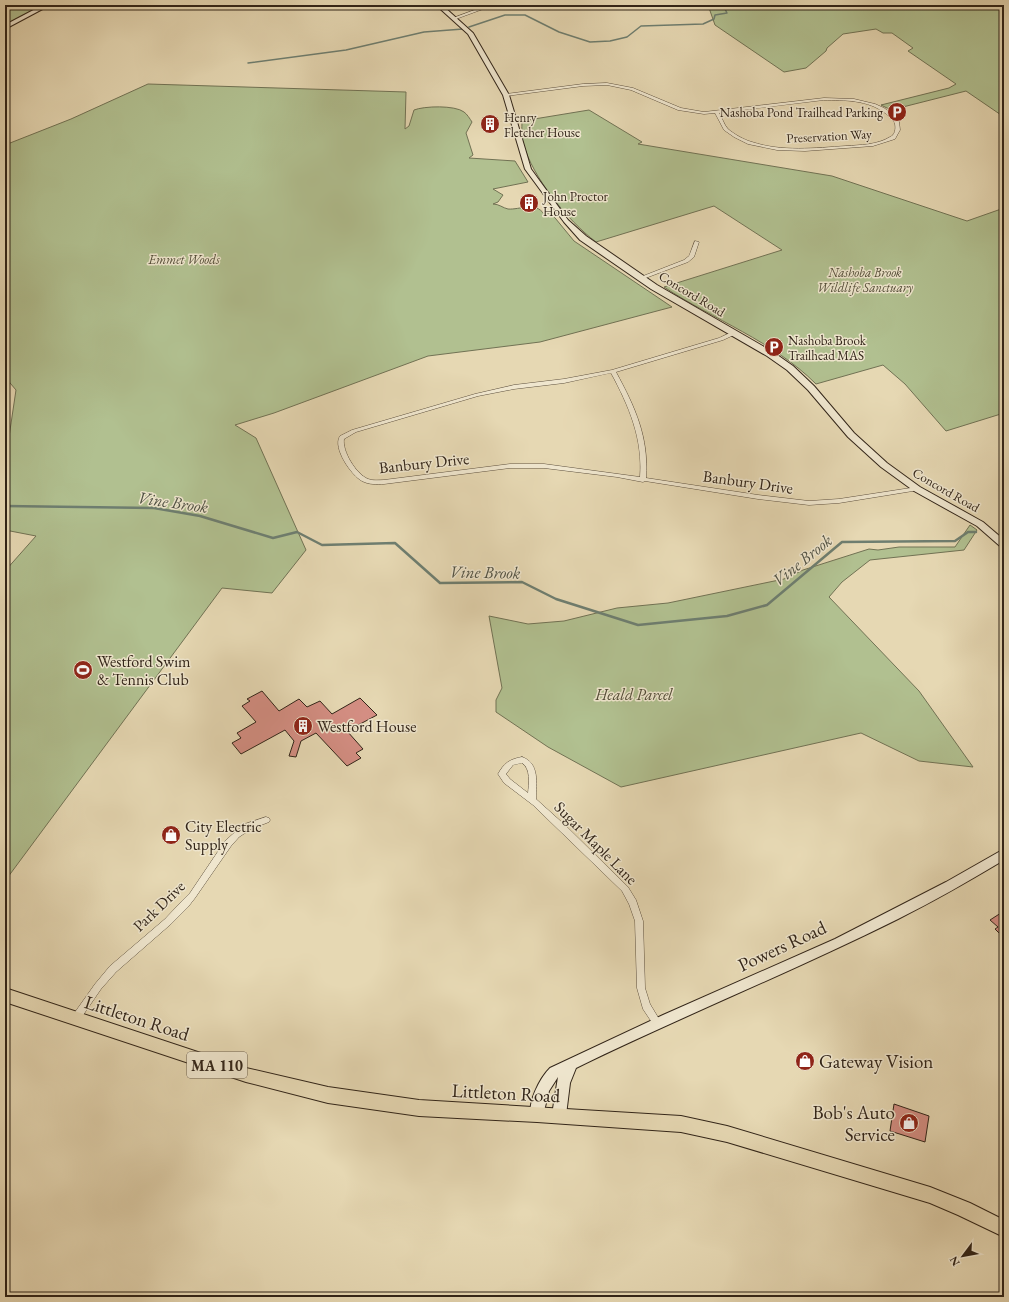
<svg xmlns="http://www.w3.org/2000/svg" width="1009" height="1302" font-family="'EB Garamond',serif">
	<style>
		.green { fill: #b1c090; stroke: #717254 }
		.lines { fill: none; stroke-linecap: round; stroke-linejoin: round }
		.stream-far1 { stroke: #6e7e70; stroke-width: 1.5 }
		.stream { stroke: #6e7e70; stroke-width: 2.5 }
		.building { fill: #d48e83; stroke: #312418 }
		.street-casing { stroke: #5e513f; stroke-width: 1 }
		.secondary-casing { stroke: #312418; stroke-width: 2 }
		.primary-casing { stroke: #312418; stroke-width: 2 }
		.street { fill: #efe6ce; fill-rule: evenodd }
		.secondary { fill: #efe6ce; fill-rule: evenodd }
		.primary { fill: #e6d8b3; fill-rule: evenodd }
		.labels { text-anchor: middle; dominant-baseline: central; stroke-width: 3; stroke-linejoin: round; paint-order: stroke }
		.far-poi-label { font-size: 13px; fill: #312418; stroke: #efe6ce; text-anchor: start }
		.far-street-label { font-size: 13px; fill: #312418; stroke: #efe6ce }
		.far-park-label { font-size: 13px; font-style: italic; fill: #514b36; stroke: #efe6ce }
		.shield { fill: #efe6ce; stroke: #6a5e4f; stroke-width: 1 }
		.shield-label { font-size: 15px; font-weight: bold; fill: #312418 }
		.street-label { font-size: 16px; fill: #312418; stroke: #efe6ce }
		.poi-label { font-size: 16px; fill: #312418; stroke: #efe6ce; text-anchor: start }
		.park-label { font-size: 16px; font-style: italic; fill: #514b36; stroke: #efe6ce }
		.water-label { font-size: 17px; font-style: italic; fill: #4f5144; stroke: #efe6ce }
		.near-street-label { font-size: 19px; fill: #312418; stroke: #efe6ce }
		.near-poi-label { font-size: 19px; fill: #312418; stroke: #efe6ce; text-anchor: start }
	</style>
	<rect width="100%" height="100%" fill="#e6d8b3"/>
	<filter id="stains"><feTurbulence type="fractalNoise" baseFrequency=".005" numOctaves="4"/><feColorMatrix values="0 0 0 0 .2 0 0 0 0 .09 0 0 0 0 .02 0 0 0 .5 -.17"/></filter>
	<radialGradient id="worn" r=".72"><stop offset=".6" stop-color="#630" stop-opacity="0"/><stop offset="1" stop-color="#630" stop-opacity=".3"/></radialGradient>
	<g class="green">
		<polygon points="5,5 44,5 5,27"/>
		<polygon points="708,5 1004,5 1004,117 966,91 891,110 881,105 949,88 956,84 908,51 913,48 892,33 883,33 876,29 843,34 827,48 826,51 806,68 784,72 715,25"/>
		<path d="M148,84l258,8 -1,37 4,-3 5,-16c10,-4 41,-5 50,2 3,2 6,7 8,10l-6,11 7,22 -4,3 46,3 13,21 -35,7 10,6 -5,7 -5,2c6,0 10,4 15,5 12,1 27,-8 36,5l7,-1 23,28 98,66 -132,35 -112,14 -154,57 -39,12 21,13 50,112 -34,43 -50,-5 -217,293v-310l31,-35 -31,-6v-72l1,-1 10,-67 -11,-13v-232l66,-26z"/>
		<path d="M589,110l53,32 -4,2 194,32 135,45 37,-13v205l-58,18 -41,-47 -22,-19 -67,19c-43,-43 -102,-64 -152,-97l118,-37 -68,-44 -118,36c-29,-22 -63,-64 -73,-99 -2,-7 -1,-15 -1,-22z"/>
		<polygon points="970,525 977,530 964,550 870,560 842,582 829,597 919,691 973,767 919,761 861,733 621,787 548,747 496,712 496,700 502,688 489,616 528,624 564,621 617,608 668,603 784,579 803,570 869,549 878,550 899,547 955,547"/>
	</g>
	<g class="lines">
		<g class="stream-far1">
			<polyline points="469,27 505,15 525,15 559,32 590,42 610,41 627,37 641,26 703,24 714,19 715,15 727,13 723,5"/>
			<polyline points="248,63 346,50 424,32 463,29"/>
		</g>
		<g class="stream">
			<polyline points="5,506 154,508 200,516 273,538 297,532 322,545 395,543 440,583 522,582 556,599 638,625 727,616 767,605 842,542 955,541 968,532 976,532"/>
			<polyline points="1001,530 1004,530"/>
		</g>
	</g>
	<g class="building">
		<polygon points="262,691 279,711 299,699 307,707 320,701 332,714 360,698 377,715 347,731 363,749 356,753 361,758 347,766 316,733 301,741 296,757 289,756 294,741 285,730 241,754 232,743 241,738 237,733 256,722 242,706 250,701 247,699"/>
		<polygon points="1004,911 1004,938 995,929 998,927 990,920"/>
		<polygon points="894,1104 929,1116 925,1142 890,1131"/>
	</g>
	<g class="lines">
		<defs>
			<g id="street">
				<polygon points="488,5 494,5 456,19 453,18"/>
				<polygon points="607,5 660,5 646,8 609,6"/>
				<path d="M607,83l26,5 48,20 23,4 120,-14 30,1 21,5 9,4 8,6 7,7 1,9 -5,9 -22,7 -68,5 -28,-1 -29,-6 -14,-7 -10,-7 -9,-17 -11,1 -26,-4 -47,-20 -24,-5 -24,1 -77,10 -2,-1 2,-1 77,-10zM824,100c21,0 44,0 61,13 4,3 9,7 10,11 1,5 0,11 -5,13 -13,8 -30,8 -44,9 -31,2 -64,6 -94,-4 -8,-2 -18,-8 -24,-13 -4,-4 -6,-12 -9,-16z"/>
				<polygon points="695,241 699,242 694,257 688,262 643,279 641,280 638,278 684,260 689,256"/>
				<path d="M734,331l3,2 -1,1 -13,6 -107,32c19,35 33,65 30,106l112,17 51,6 30,-2 78,-12 2,1 1,1 -1,1 -80,13 -30,2 -51,-6 -113,-18 -2,1 -26,-5 -73,-9h-34l-126,16c-7,0 -15,1 -22,-3 -10,-5 -30,-33 -22,-45l12,-6 123,-36 39,-9 50,-6 48,-9 107,-32zM611,373c18,33 32,66 29,104l-96,-13h-34l-126,16c-5,0 -11,1 -16,-1 -12,-5 -26,-28 -24,-40l12,-7 122,-36 36,-7 50,-6z"/>
				<path d="M522,757c18,6 14,26 14,42l30,27 62,61 8,13 7,21 2,67 5,16 12,20 -1,3 -3,1 -3,-1 -12,-18 -6,-21 -2,-67 -6,-17 -7,-13 -89,-86 -29,-22 -6,-9c6,-11 12,-15 24,-17zM522,763c9,5 7,21 6,30l-18,-14 -4,-5 7,-9z"/>
				<polygon points="266,817 269,818 270,820 269,822 251,829 239,837 231,846 195,898 188,907 171,924 116,972 101,989 79,1021 76,1022 73,1021 72,1018 73,1015 95,984 110,966 165,919 182,901 190,893 225,841 234,833 245,824"/>
			</g>
			<g id="secondary">
				<polygon points="43,5 50,5 5,29 5,25"/>
				<polygon points="436,5 442,5 473,33 509,95 531,169 568,220 586,236 657,285 773,352 793,366 814,386 854,433 887,463 920,487 983,522 1004,540 1004,548 1001,547 977,526 914,491 881,467 848,437 808,390 787,370 767,356 651,289 580,240 564,222 525,169 503,95 468,34"/>
				<path d="M1004,849v11c-35,21 -70,41 -106,59 -106,53 -216,97 -322,149l-6,15 -4,32 -2,5 -5,1 -5,-1 -2,-5 6,-38 -9,14 -7,28 -5,1 -5,-1c-6,-15 8,-41 18,-51l113,-53 172,-76 111,-57z"/>
			</g>
			<polygon id="primary" points="5,988 246,1068 328,1087 419,1100 681,1116 727,1126 930,1187 970,1203 1004,1220 1004,1237 958,1215 930,1203 727,1142 681,1132 537,1122 419,1116 328,1103 246,1082 5,1002"/>
		</defs>
		<use href="#street" class="street-casing"/>
		<use href="#secondary" class="secondary-casing"/>
		<use href="#primary" class="primary-casing"/>
		<use href="#street" class="street"/>
		<use href="#secondary" class="secondary"/>
		<use href="#primary" class="primary"/>
	</g>
	<defs>
		<symbol id="parking-disc" viewBox="-11 -11 22 22"><circle r="9.5" fill="#8f2418" stroke="#efe6ce"/><path d="M-3.5-5.5H1a3.5 3.5 0 0 1 0 7H-1V5.5H-3.5ZM-1-3.4V-.6H.8a1.4 1.4 0 0 0 0-2.8Z" fill="#fff"/></symbol>
		<symbol id="building-disc" viewBox="-11 -11 22 22"><circle r="9.5" fill="#8f2418" stroke="#efe6ce"/><path d="M-4-6H4V6H1V3H-1V6H-4ZM-2.5-4.3h1.7v1.8h-1.7ZM.8-4.3h1.7v1.8H.8ZM-2.5-1h1.7V.8h-1.7ZM.8-1h1.7V.8H.8Z" fill="#fff"/></symbol>
		<symbol id="stadium-disc" viewBox="-11 -11 22 22"><circle r="9.5" fill="#8f2418" stroke="#efe6ce"/><path d="M0-5a6.5 5 0 1 0 0 10a6.5 5 0 1 0 0-10ZM-3.5-1.8h7v3.6h-7Z" fill="#fff"/></symbol>
		<symbol id="shop-disc" viewBox="-11 -11 22 22"><circle r="9.5" fill="#8f2418" stroke="#efe6ce"/><path d="M-5-2.5h2.3a2.7 3.5 0 0 1 5.4 0H5L5.5 6h-11ZM-1.5-2.5h3a1.5 2.3 0 0 0-3 0Z" fill="#fff"/></symbol>
	</defs>
	<g fill-rule="evenodd">
		<use href="#parking-disc" x="886" y="101" width="22" height="22"/>
		<use href="#building-disc" x="479" y="113" width="22" height="22"/>
		<use href="#building-disc" x="518" y="192" width="22" height="22"/>
		<use href="#parking-disc" x="763" y="336" width="22" height="22"/>
		<use href="#stadium-disc" x="72" y="659" width="22" height="22"/>
		<use href="#building-disc" x="292" y="715" width="22" height="22"/>
		<use href="#shop-disc" x="160" y="824" width="22" height="22"/>
		<use href="#shop-disc" x="794" y="1050" width="22" height="22"/>
		<use href="#shop-disc" x="898" y="1112" width="22" height="22"/>
	</g>
	<g class="labels">
		<g class="far-poi-label">
			<text x="883" y="112" text-anchor="end">Nashoba Pond Trailhead Parking</text>
			<text x="504" y="117">Henry<tspan x="504" dy="15">Fletcher House</tspan></text>
			<text x="543" y="196">John Proctor<tspan x="543" dy="15">House</tspan></text>
			<text x="788" y="340">Nashoba Brook<tspan x="788" dy="15">Trailhead MAS</tspan></text>
		</g>
		<g class="far-street-label">
			<text transform="translate(829 136) rotate(-3)">Preservation Way</text>
			<text transform="translate(692 294) rotate(31)">Concord Road</text>
			<text transform="translate(946 490) rotate(30)">Concord Road</text>
		</g>
		<g class="far-park-label">
			<text x="184" y="259">Emmet Woods</text>
			<text x="865" y="272">Nashoba Brook<tspan x="865" dy="15">Wildlife Sanctuary</tspan></text>
		</g>
		<rect class="shield" x="187" y="1052" width="60" height="26" rx="3"/>
		<g class="shield-label">
			<text x="217" y="1065">MA 110</text>
		</g>
		<g class="street-label">
			<text transform="translate(424 463) rotate(-6)">Banbury Drive</text>
			<text transform="translate(748 482) rotate(8)">Banbury Drive</text>
			<text transform="translate(596 843) rotate(45)">Sugar Maple Lane</text>
			<text transform="translate(159 906) rotate(-44)">Park Drive</text>
		</g>
		<g class="poi-label">
			<text x="97" y="661">Westford Swim<tspan x="97" dy="18">&amp; Tennis Club</tspan></text>
			<text x="317" y="726">Westford House</text>
			<text x="185" y="826">City Electric<tspan x="185" dy="18">Supply</tspan></text>
		</g>
		<g class="park-label">
			<text x="634" y="694">Heald Parcel</text>
		</g>
		<g class="water-label">
			<text transform="translate(173 502) rotate(8)">Vine Brook</text>
			<text transform="translate(802 560) rotate(-39)">Vine Brook</text>
			<text transform="translate(485 572) rotate(1)">Vine Brook</text>
		</g>
		<g class="near-street-label">
			<text transform="translate(782 946) rotate(-25)">Powers Road</text>
			<text transform="translate(137 1018) rotate(18)">Littleton Road</text>
			<text transform="translate(506 1093) rotate(3)">Littleton Road</text>
		</g>
		<g class="near-poi-label">
			<text x="819" y="1061">Gateway Vision</text>
			<text x="895" y="1112" text-anchor="end">Bob's Auto<tspan x="895" dy="22">Service</tspan></text>
		</g>
	</g>
	<rect width="1009" height="1302" fill="none" stroke="#e6d8b3" stroke-width="20"/>
	<rect x="6" y="6" width="997" height="1290" fill="none" stroke="#312418" stroke-width="2"/>
	<rect x="10" y="10" width="989" height="1282" fill="none" stroke="#312418"/>
	<g transform="translate(963 1256) rotate(238)" stroke="#efe6ce" stroke-width="3" paint-order="stroke">
	<path d="M0-3L7 15L0 10L-7 15Z" fill="#312418"/>
	<text y="-6" font-size="11" font-weight="bold" text-anchor="middle" fill="#312418">N</text>
	</g>
	<rect width="100%" height="100%" filter="url(#stains)"/>
	<rect width="100%" height="100%" fill="url(#worn)"/>
</svg>
